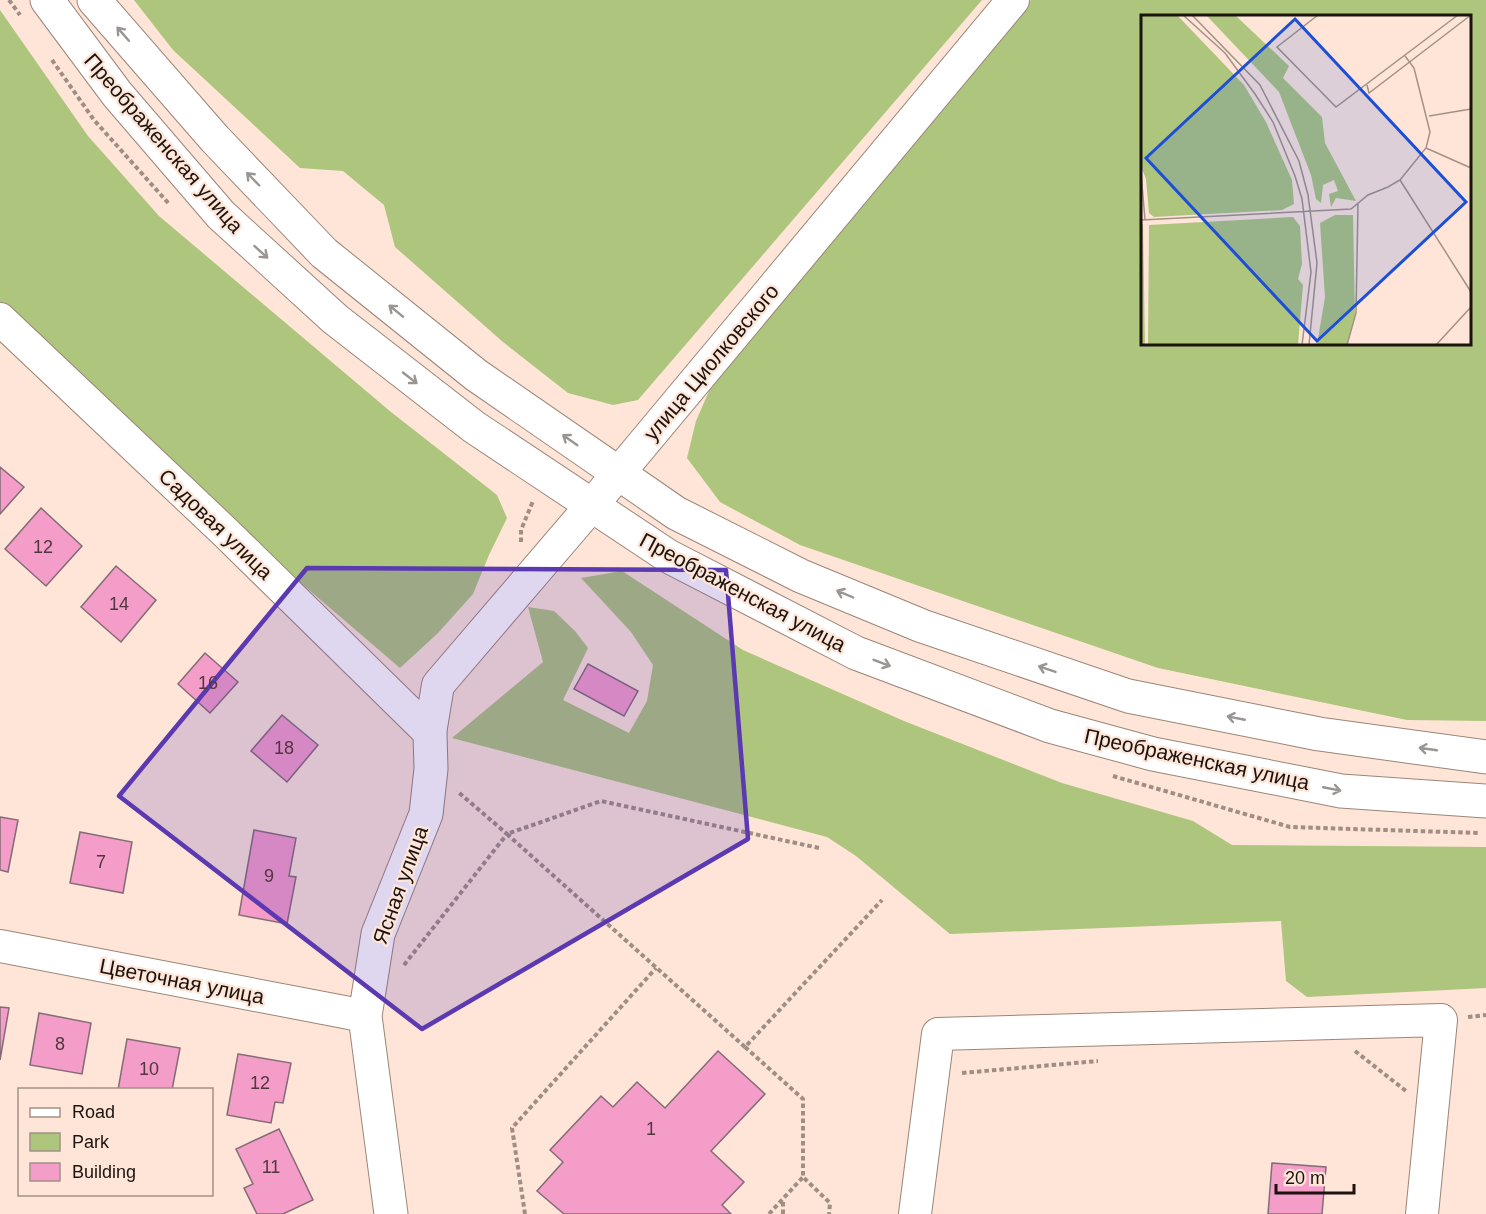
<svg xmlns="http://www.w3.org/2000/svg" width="1486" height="1214" font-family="Helvetica,sans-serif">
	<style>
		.green { fill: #aec57d; fill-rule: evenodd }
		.building { fill: #f49dc9; stroke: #836c76; stroke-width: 1.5 }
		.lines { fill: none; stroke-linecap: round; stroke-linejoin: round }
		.street-casing { stroke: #9b8578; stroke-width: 34 }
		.secondary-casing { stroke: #9b8578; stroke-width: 35 }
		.path { stroke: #a08e84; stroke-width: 4; stroke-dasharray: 4.5 3; stroke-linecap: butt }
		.street { stroke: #fff; stroke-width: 32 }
		.secondary { stroke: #fff; stroke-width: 33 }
		.oneway { stroke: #989593 }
		.marked { fill: #5a39b1; fill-opacity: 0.2; stroke: #5a39b1; stroke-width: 4.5; stroke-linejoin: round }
		.labels { text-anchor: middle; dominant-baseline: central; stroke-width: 4.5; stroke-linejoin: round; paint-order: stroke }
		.number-label { font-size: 18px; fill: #51363d }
		.street-label { font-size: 21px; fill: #1b130e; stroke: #fee5d7 }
		.inset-road { fill: none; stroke: #a39187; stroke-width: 1.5 }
		.view { fill: #1d4ed8; fill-opacity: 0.15; stroke: #1d4ed8; stroke-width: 3 }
		.inset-edge { fill: none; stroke: #1b130e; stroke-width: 3 }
	</style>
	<rect width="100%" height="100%" fill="#fee5d7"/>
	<g class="green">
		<polygon points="134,0 982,0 638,400 613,405 568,393 503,342 395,247 384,205 343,171 300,168 173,50"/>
		<path d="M1031,0h455v721l-79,-1 -249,-52 -358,-123 -80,-43 -33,-44 9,-37 17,-39zM1142,16h328v328h-328z"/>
		<polygon points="0,10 88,136 159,216 391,412 497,495 507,518 489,555 473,594 438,633 400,668 70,385 0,314"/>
		<polygon points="622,571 743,650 904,721 1062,783 1193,821 1232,845 1486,847 1486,988 1307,997 1286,981 1281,921 950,934 856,856 827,837 452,738 543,662 528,607 554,611 575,631 588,648 563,700 629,733 647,701 653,665 631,632 581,578"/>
	</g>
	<g class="building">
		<polygon points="0,467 24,487 0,514"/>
		<polygon points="41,508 82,546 46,586 5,549"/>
		<polygon points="116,566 156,600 121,642 81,607"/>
		<polygon points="205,653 238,682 210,713 178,684"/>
		<polygon points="588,664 638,691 624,716 574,689"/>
		<polygon points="282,715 318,745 287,782 251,751"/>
		<polygon points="0,817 18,820 8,872 0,870"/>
		<polygon points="254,830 296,838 289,876 296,877 287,924 239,915"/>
		<polygon points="80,832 132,842 123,893 70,883"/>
		<polygon points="0,1007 9,1008 0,1060"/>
		<polygon points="39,1013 91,1023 82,1074 30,1065"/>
		<polygon points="127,1039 180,1048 172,1090 118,1090"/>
		<polygon points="718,1051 765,1094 711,1151 744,1182 722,1205 731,1214 564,1214 537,1191 563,1162 550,1150 601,1096 613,1107 637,1082 665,1108"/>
		<polygon points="238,1054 291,1063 283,1103 275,1102 271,1123 227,1115"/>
		<polygon points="279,1129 313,1200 283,1214 257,1214 244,1188 253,1184 236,1149"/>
		<polygon points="1272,1163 1326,1167 1322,1214 1268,1214"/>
	</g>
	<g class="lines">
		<defs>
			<g id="street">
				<polyline points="0,319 226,533 430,733"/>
				<polyline points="430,733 438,685 592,505 1013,0"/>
				<polyline points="0,946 365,1016"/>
				<polyline points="915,1214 938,1034 1441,1020 1422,1214"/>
			</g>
			<g id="secondary">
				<polyline points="47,0 117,94 221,215 335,319 474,427 668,556 856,653 1050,726 1153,754 1341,791 1486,801"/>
				<polyline points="94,0 215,139 324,253 476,375 676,513 801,576 922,626 1128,696 1319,734 1486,757"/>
				<polyline points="391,1214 365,1016 378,934 426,814 431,769 430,733"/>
			</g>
		</defs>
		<use href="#street" class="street-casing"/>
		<use href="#secondary" class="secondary-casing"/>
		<g class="path">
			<polyline points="9,0 20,15"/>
			<polyline points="52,60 94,120 170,205"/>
			<polyline points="521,542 521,530 533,501"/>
			<polyline points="1113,776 1290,827 1479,833"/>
			<polyline points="819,848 601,801 507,834 745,1047 882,900"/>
			<polyline points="404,965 507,834 457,791"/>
			<polyline points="1468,1017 1486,1015"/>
			<polyline points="745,1047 803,1099 803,1177 830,1203 829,1214"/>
			<polyline points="1355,1051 1406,1091"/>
			<polyline points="962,1073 1098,1061"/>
			<polyline points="525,1214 512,1128 656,968"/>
			<polyline points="769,1214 803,1177"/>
			<polyline points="783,1214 783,1199"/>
		</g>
		<use href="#street" class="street"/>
		<use href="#secondary" class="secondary"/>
	</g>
	<defs><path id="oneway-shaft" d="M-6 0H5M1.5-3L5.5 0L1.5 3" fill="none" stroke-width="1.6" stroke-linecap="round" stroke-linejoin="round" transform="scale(1.5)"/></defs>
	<g class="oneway">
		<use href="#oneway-shaft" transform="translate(123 34) rotate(-131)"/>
		<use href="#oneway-shaft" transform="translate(253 179) rotate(-134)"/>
		<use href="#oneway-shaft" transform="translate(261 252) rotate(42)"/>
		<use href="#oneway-shaft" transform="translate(396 311) rotate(-141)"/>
		<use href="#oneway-shaft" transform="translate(410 378) rotate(38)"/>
		<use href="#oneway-shaft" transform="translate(570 440) rotate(-145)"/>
		<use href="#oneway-shaft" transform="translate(845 594) rotate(-157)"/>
		<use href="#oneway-shaft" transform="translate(882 663) rotate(21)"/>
		<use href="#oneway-shaft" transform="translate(1047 669) rotate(-161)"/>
		<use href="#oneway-shaft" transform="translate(1236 718) rotate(-169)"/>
		<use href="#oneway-shaft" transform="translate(1428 749) rotate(-172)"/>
		<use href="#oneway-shaft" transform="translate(1332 789) rotate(11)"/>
	</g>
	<path class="marked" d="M307,568l419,2 22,269 -326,190 -303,-233z"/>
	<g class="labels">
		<g class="number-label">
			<text x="43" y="547">12</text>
			<text x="119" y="604">14</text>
			<text x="208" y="683">16</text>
			<text x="284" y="748">18</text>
			<text x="101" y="862">7</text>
			<text x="269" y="876">9</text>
			<text x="60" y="1044">8</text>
			<text x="149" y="1069">10</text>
			<text x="260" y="1083">12</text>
			<text x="651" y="1129">1</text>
			<text x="271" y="1167">11</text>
		</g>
		<g class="street-label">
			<text transform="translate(164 143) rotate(49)">Преображенская улица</text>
			<text transform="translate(711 362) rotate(-50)">улица Циолковского</text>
			<text transform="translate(216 524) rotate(44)">Садовая улица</text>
			<text transform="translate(743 592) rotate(28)">Преображенская улица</text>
			<text transform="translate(1197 759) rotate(12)">Преображенская улица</text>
			<text transform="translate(400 885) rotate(-70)">Ясная улица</text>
			<text transform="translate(182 981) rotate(11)">Цветочная улица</text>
		</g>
	</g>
	<g transform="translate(1141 15)">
		<rect width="330" height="330" fill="#fee5d7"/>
		<path d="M0,0h36l67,70 22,37 26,58 2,24 -12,6 -128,7 -5,-4 -3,-34 -5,-13zM65,0h29l54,51 -6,12 39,39 3,26 31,58 -20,-3 -5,9 -2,-13 9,-3 -4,-11 -11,5 -2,18 -5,-4 -5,-24 -32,-83zM194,200h18l2,101 -8,29h-30l8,-48 -5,-74zM152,202l7,9 2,38 -4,15 5,6 -5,60h-150l1,-120zM0,209h2l2,121h-4z" fill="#aec57d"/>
		<path class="inset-road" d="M42,0l42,38 30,41 18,28 22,54 7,23 9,73 -9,73M51,0l68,70 39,76 9,34 9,68 -8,82M177,0l-41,32 59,60 122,-92M226,70l2,8 102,-78M288,101l42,-7M285,133l45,20M0,158l4,47M259,165l71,112M0,205l210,-11 17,-14 20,-8 12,-7 26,-32 4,-16 -16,-64 -9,-12M206,330l9,-32 2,-109M295,330l35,-38"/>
		<path class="view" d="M154,4l171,183 -149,139 -171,-183z"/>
		<rect width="330" height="330" class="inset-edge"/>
	</g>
	<rect x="18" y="1088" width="195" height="108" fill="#fee5d7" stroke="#a39187" stroke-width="1.5"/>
	<rect x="30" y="1108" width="30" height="9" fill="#ffffff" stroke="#a39187" stroke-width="1.5"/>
	<text x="72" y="1118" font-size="18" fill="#1b130e">Road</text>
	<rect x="30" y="1133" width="30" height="18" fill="#aec57d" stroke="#a39187" stroke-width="1.5"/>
	<text x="72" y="1148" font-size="18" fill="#1b130e">Park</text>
	<rect x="30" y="1163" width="30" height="18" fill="#f49dc9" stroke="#a39187" stroke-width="1.5"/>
	<text x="72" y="1178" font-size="18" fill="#1b130e">Building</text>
	<path d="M1276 1184v9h78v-9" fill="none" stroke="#1b130e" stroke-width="3"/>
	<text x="1285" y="1184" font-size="18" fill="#1b130e" stroke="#fee5d7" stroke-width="4.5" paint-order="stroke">20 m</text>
</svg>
